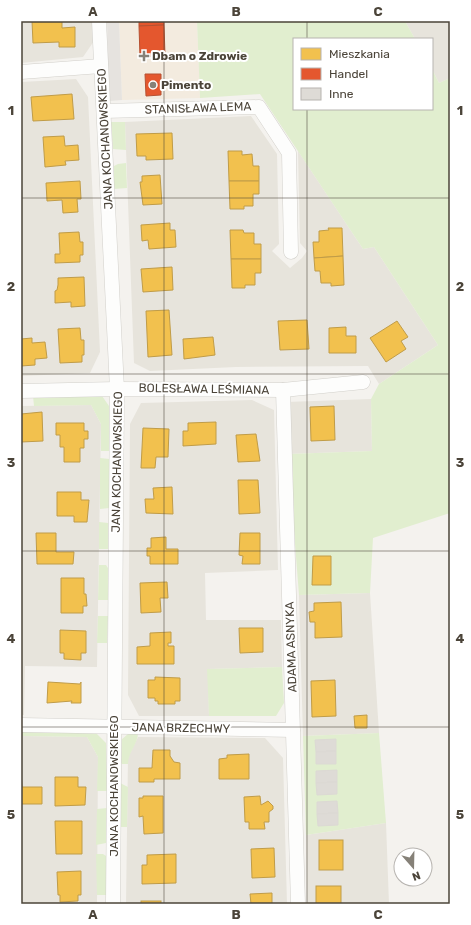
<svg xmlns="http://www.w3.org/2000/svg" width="471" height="925" font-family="Rubik,sans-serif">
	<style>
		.residential { fill: #e7e4dc }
		.commercial { fill: #f3ebdf; fill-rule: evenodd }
		.green { fill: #e1eecf }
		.parking { fill: #e6e3df }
		.homes { fill: #f2c14e; stroke: #c09c48 }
		.shops { fill: #e4572e; stroke: #b65131 }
		.building { fill: #dedbd6; stroke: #dcd9d4 }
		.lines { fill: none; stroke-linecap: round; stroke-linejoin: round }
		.minor-casing { stroke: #d2d0cb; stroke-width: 15 }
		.minor { stroke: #fdfdfc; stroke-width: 14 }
		.grid { fill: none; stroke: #4b4439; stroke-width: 1; stroke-opacity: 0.55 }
		.poi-dot { fill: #868178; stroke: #fff; stroke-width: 1.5 }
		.labels { text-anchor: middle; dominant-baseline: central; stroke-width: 4; stroke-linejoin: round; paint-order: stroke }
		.poi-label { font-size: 12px; font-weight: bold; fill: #4b4439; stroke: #fff; text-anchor: start }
		.street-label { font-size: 12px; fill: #4b4439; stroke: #fff }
		.neatline { fill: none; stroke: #4b4439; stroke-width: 1.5 }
		.grid-label { font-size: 13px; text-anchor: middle; font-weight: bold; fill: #4b4439 }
	</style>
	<rect width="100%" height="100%" fill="#f4f2ee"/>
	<g class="residential">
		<polygon points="21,21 92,21 94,41 83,57 21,63"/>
		<polygon points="405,21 450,21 450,78 439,83 432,69 432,39 415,39"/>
		<polygon points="76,79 88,97 100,352 90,373 21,376 21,82"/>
		<polygon points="251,116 277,154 279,244 272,251 290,268 302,258 307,251 300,243 298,151 363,249 374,247 438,345 379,384 368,366 236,367 150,371 134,363 125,122"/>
		<polygon points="371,399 372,451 288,454 286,402"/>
		<polygon points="252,400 274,410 278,570 205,573 206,620 281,620 282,667 208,669 209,716 139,716 128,695 130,424 141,403"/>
		<polygon points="91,405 101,424 97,667 25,666 24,715 21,715 21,406"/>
		<polygon points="370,593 379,733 303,736 299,595"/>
		<polygon points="21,736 87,737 98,757 97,904 21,904"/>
		<polygon points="138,737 265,738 283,758 287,904 126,904 128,757"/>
		<polygon points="386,823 389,904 307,904 306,835"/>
	</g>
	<path class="commercial" d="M119,21h78l3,77 -78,2zM145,74h16v22h-15z"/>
	<g class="green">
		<polygon points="197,21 405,21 415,39 294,39 294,109 432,109 432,69 439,83 450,78 450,513 373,538 370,593 299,595 288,454 372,451 371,399 379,384 438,345 374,247 363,249 260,94 200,98"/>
		<polygon points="111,122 125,122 126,150 113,149"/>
		<polygon points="126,163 127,188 114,189 114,166 118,164"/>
		<polygon points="33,396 102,396 109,406 109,451 101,451 101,424 91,405 34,406"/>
		<polygon points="100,458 109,459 109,508 100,509"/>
		<polygon points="99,522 108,523 108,549 99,549"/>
		<polygon points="99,565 106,565 108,568 108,600 98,600"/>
		<polygon points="98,616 108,616 107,643 97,643"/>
		<polygon points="282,667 284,703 276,716 209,716 207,669"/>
		<polygon points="21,730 95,732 106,743 107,791 97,791 98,757 87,737 21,736"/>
		<path d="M138,733c0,11 -10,19 -10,31h-6l-2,-2 1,-22 7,-6z"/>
		<polygon points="379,733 386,823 306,835 303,736"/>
		<polygon points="120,783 128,787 127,827 120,827"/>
		<polygon points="107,808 106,843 96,845 97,809"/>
		<polygon points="96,854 103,854 106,856 106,895 97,895"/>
	</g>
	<polygon class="parking" points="107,21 119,21 122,100 109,101"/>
	<g class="homes">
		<polygon points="32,21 62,21 62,28 75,27 75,47 59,47 59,42 33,43"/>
		<polygon points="72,94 74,119 33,121 31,97"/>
		<polygon points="172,133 173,159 146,160 146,156 137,156 136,134"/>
		<polygon points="64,136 65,146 78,145 79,160 65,161 66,165 45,167 43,137"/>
		<polygon points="228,151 242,151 242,155 252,154 253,166 259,166 259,181 229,181"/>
		<polygon points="160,175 162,204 143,205 140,182 142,182 142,176"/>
		<polygon points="80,181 81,199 77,199 78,212 63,213 62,200 47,201 46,183"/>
		<polygon points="229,181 259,181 259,194 253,194 253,206 244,206 244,209 230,209"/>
		<polygon points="170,223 170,230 175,230 176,247 149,249 148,240 142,241 141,225"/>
		<polygon points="328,228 342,228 343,256 314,258 313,242 319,242 319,231 329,230"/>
		<polygon points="230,230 243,230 244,233 254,233 254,244 261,244 261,259 231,259"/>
		<polygon points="79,232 80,242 83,242 83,255 80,255 80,262 55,263 55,254 60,254 59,233"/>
		<polygon points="343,256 344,285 331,286 331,283 321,283 320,271 315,271 314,258"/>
		<polygon points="231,259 261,259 261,273 255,273 255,285 245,285 245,288 232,288"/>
		<polygon points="172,267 173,290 143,292 141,269"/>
		<polygon points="84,277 85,306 71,307 71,302 55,303 55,291 57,290 58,285 58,278"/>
		<polygon points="169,310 172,355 148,357 146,311"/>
		<polygon points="307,320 309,349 280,350 278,321"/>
		<polygon points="397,321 408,337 401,341 406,349 386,362 370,338"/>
		<polygon points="346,327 346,336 356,336 356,353 329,353 329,328"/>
		<polygon points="80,328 81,340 84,340 84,355 82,355 82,362 60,363 58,329"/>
		<polygon points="213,337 215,355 184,359 183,339"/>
		<polygon points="32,338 32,343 45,342 47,358 35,359 35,365 21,366 21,339"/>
		<polygon points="334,406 335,440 311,441 310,407"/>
		<polygon points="42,412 43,441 21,442 21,414"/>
		<polygon points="216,422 216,444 183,446 183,431 188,431 188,423"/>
		<polygon points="56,423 84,423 84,431 88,431 88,439 84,439 84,448 80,448 80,462 64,462 64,447 60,447 60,435 56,435"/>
		<polygon points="143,428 169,429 168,457 156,457 155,468 141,468"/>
		<polygon points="256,434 260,461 238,462 236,435"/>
		<polygon points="238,480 258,480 260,513 239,514"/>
		<polygon points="172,487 173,514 146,513 145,499 154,499 153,488"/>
		<polygon points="57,492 81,492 81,500 89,500 87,522 74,522 74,516 57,516"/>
		<polygon points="36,533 56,533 56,552 74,552 73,564 37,564"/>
		<polygon points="240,533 260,533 260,564 242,564 243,556 239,555"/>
		<polygon points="166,537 166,549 178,549 178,564 150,564 150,556 147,556 147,548 151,548 151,538"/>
		<polygon points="313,556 331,556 331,585 312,585"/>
		<polygon points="61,578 84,578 84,594 86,594 87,606 83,606 83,613 61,613"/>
		<polygon points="167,582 168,598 160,598 161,612 141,613 140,583"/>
		<polygon points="341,602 342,637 315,638 315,622 310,622 309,612 314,611 314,603"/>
		<polygon points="239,628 263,628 263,652 240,653"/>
		<polygon points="60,630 86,631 86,653 81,653 81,660 64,659 64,653 60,653"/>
		<polygon points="171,632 171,643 168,643 168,646 174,646 174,664 137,664 137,647 150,646 150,633"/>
		<polygon points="155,677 180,678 180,701 175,701 175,704 158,704 158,701 155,701 155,698 148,698 148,680 155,680"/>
		<polygon points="335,680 336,716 312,717 311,681"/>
		<polygon points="48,682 80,684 81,682 81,703 71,703 72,701 47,703"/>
		<polygon points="367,715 367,728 355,728 354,716"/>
		<polygon points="153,750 170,750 170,756 174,762 180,763 180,779 154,779 154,782 139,782 139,768 152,768"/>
		<polygon points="249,754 249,779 219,779 219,759 227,758 227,755"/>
		<polygon points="21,772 22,787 42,787 42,804 21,804"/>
		<polygon points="55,777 78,777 78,787 86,787 85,805 55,806"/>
		<polygon points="143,796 163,796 163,833 144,834 143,816 139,817 139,798 143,798"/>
		<polygon points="260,796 261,805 268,801 273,806 273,809 269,812 269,822 264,822 265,829 249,829 249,822 245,822 244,797"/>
		<polygon points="55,821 82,821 82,854 56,854"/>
		<rect x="319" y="840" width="24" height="30"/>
		<polygon points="274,848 275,877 252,878 251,849"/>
		<polygon points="176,854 176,883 142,884 142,865 147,865 147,855"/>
		<polygon points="81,871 81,895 78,895 78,901 60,902 60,895 58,895 57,872"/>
		<rect x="316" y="886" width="25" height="18"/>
		<polygon points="272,893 272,904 251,904 250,894"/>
		<rect x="141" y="901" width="20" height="3"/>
	</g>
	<g class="shops">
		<polygon points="139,21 164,21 164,25 139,26"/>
		<polygon points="164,25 165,56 140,57 139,26"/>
		<polygon points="145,74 161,74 161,95 146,96"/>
	</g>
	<g class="building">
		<polygon points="336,739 336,751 316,752 315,740"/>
		<polygon points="336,751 336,764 316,764 316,752"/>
		<polygon points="337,770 337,782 316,783 316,771"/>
		<polygon points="337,782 337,794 317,795 316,783"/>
		<polygon points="337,801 338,813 317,814 317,802"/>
		<polygon points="338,813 338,825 318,826 317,814"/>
	</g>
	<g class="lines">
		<defs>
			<g id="minor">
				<polyline points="99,21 117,389 113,904"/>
				<polyline points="21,72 101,66"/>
				<polyline points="104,111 259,107 289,153 291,252"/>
				<polyline points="283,390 298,904"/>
				<polyline points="21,391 117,389 283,390 363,382"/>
				<polyline points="21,725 293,730"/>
			</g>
		</defs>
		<use href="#minor" class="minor-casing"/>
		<use href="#minor" class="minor"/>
	</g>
	<path class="grid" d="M164,21v883M307,21v18M307,109v795M21,198h429M21,374h429M21,551h429M21,727h429"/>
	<g class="poi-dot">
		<path d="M142 50h4v4h4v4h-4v4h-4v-4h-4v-4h4z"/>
		<circle cx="153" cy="85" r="4"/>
	</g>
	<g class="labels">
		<g class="poi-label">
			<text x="152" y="56">Dbam o Zdrowie</text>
			<text x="161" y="85">Pimento</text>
		</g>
		<g class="street-label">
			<text transform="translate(198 108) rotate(-2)">STANISŁAWA LEMA</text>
			<text transform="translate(105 139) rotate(-93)">JANA KOCHANOWSKIEGO</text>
			<text transform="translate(204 389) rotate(1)">BOLESŁAWA LEŚMIANA</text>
			<text transform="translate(117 462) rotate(-89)">JANA KOCHANOWSKIEGO</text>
			<text transform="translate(291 647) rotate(-92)">ADAMA ASNYKA</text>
			<text transform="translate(181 728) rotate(1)">JANA BRZECHWY</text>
			<text transform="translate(114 786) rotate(-90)">JANA KOCHANOWSKIEGO</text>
		</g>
	</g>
	<rect width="471" height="925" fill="none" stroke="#ffffff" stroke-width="44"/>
	<rect x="293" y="38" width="140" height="72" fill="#ffffff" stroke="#b7b4b0"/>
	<rect x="301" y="48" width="20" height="12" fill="#f2c14e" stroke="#b7b4b0"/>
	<text x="329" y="58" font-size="12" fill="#4b4439">Mieszkania</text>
	<rect x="301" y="68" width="20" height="12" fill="#e4572e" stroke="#b7b4b0"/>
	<text x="329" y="78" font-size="12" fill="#4b4439">Handel</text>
	<rect x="301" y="88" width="20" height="12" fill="#dedbd6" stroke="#b7b4b0"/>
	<text x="329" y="98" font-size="12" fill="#4b4439">Inne</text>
	<g transform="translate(413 867) rotate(160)"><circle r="19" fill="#ffffff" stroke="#b7b4b0"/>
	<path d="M0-3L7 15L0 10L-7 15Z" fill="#868178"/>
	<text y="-6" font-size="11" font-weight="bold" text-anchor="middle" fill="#4b4439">N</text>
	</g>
	<rect x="22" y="22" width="427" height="881" class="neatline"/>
	<g class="grid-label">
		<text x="93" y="16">A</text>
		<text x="236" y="16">B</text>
		<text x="378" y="16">C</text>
		<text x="11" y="115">1</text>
		<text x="460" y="115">1</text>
		<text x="11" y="291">2</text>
		<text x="460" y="291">2</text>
		<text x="11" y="467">3</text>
		<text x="460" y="467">3</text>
		<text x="11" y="643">4</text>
		<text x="460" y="643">4</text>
		<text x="11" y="819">5</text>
		<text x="460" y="819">5</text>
		<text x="93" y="919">A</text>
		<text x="236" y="919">B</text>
		<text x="378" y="919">C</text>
	</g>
</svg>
